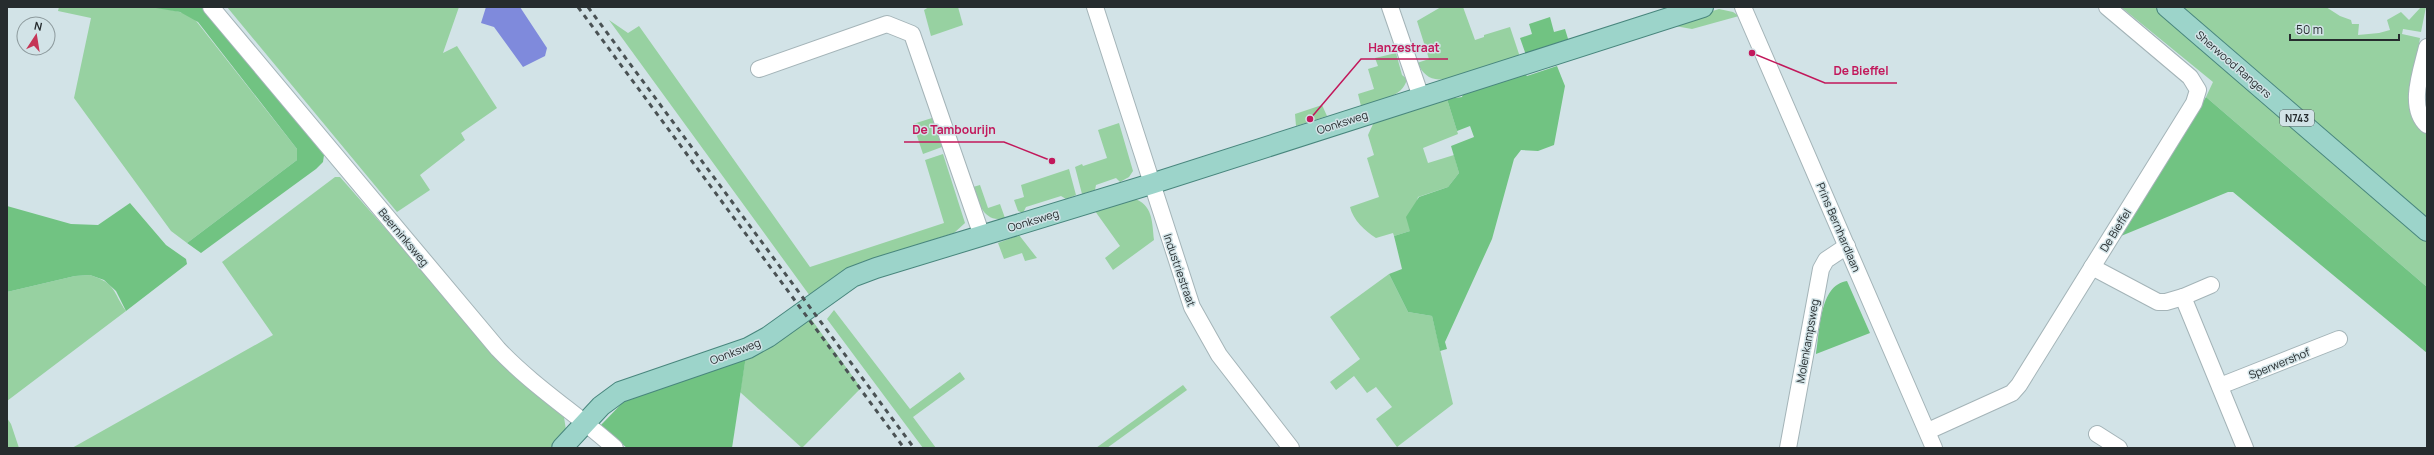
<svg xmlns="http://www.w3.org/2000/svg" width="2434" height="455" font-family="Manrope,sans-serif">
	<style>
		.green { fill: #97d1a1 }
		.forest { fill: #71c382 }
		.water { fill: #7f8adc }
		.lines { fill: none; stroke-linecap: round; stroke-linejoin: round }
		.minor-casing { stroke: #a4b4b8; stroke-width: 18 }
		.major-casing { stroke: #48867d; stroke-width: 22 }
		.minor { stroke: #fff; stroke-width: 16 }
		.major { stroke: #9cd4ca; stroke-width: 20 }
		.rail { stroke: #4a5254; stroke-width: 3; stroke-dasharray: 5 5; stroke-linecap: butt }
		.labels { text-anchor: middle; dominant-baseline: central; stroke-width: 3; stroke-linejoin: round; paint-order: stroke }
		.shield { fill: #d2e3e7; stroke: #5a6366; stroke-width: 1 }
		.shield-label { font-size: 10px; font-weight: bold; fill: #262c2e }
		.street-label { font-size: 11px; fill: #262c2e; stroke: #d2e3e7 }
		.leader { fill: none; stroke: #c2185b; stroke-width: 1.5 }
		.callout-dot { fill: #c2185b; stroke: #d2e3e7; stroke-width: 1.5 }
		.callout-label { font-size: 12px; text-anchor: middle; font-weight: bold; fill: #c2185b; stroke: #d2e3e7; stroke-width: 3; stroke-linejoin: round; paint-order: stroke }
	</style>
	<rect width="100%" height="100%" fill="#d2e3e7"/>
	<g class="green">
		<path d="M59,7c39,0 98,-7 134,10l104,132v11l-110,83 -16,-12 -97,-133 17,-80 -33,-7z"/>
		<polygon points="227,7 459,7 443,53 457,46 497,108 461,133 465,140 420,175 430,190 397,212"/>
		<polygon points="929,7 958,7 963,25 931,36 924,10"/>
		<path d="M1441,7h22l12,33 9,-3v-2l26,-8 10,30 -76,22c-14,2 -20,-4 -27,-16l12,-4 -12,-38z"/>
		<polygon points="2121,7 2155,7 2427,242 2427,287 2206,97 2213,82"/>
		<polygon points="2183,7 2326,7 2340,16 2351,20 2352,24 2359,24 2358,35 2379,33 2390,30 2387,20 2401,12 2409,20 2421,7 2426,7 2421,32 2403,29 2402,34 2420,38 2409,107 2411,115 2427,134 2427,217"/>
		<polygon points="1719,9 1733,12 1739,16 1692,29 1669,25"/>
		<polygon points="609,20 628,33 639,26 810,267 944,223 925,160 943,154 965,223 954,233 862,262 850,268 810,296"/>
		<path d="M1396,53l6,22 5,4c-4,19 -30,21 -46,27l-3,-12 16,-5 -6,-20 10,-3 -3,-8z"/>
		<path d="M1447,99l11,35 -35,14 5,15 26,-8 5,18 -11,14 -30,10 -8,34 -16,5 -1,-3 -17,5c-11,-7 -23,-18 -26,-31l29,-10 -12,-39 7,-3 -6,-20 6,-13z"/>
		<polygon points="1322,105 1327,116 1296,126 1295,114"/>
		<polygon points="932,118 942,147 923,154 913,124"/>
		<polygon points="1119,123 1133,171 1129,177 1120,182 1116,178 1096,185 1095,190 1082,194 1075,167 1082,164 1083,166 1107,158 1098,130"/>
		<polygon points="1069,169 1076,195 1066,199 1061,196 1026,207 1023,213 1018,211 1014,200 1024,197 1021,185"/>
		<polygon points="335,177 340,177 496,354 554,405 564,417 566,430 550,448 72,448 273,335 222,262"/>
		<path d="M980,185l8,23 12,-4 5,14c-21,6 -27,-16 -32,-31z"/>
		<path d="M1133,198c20,7 19,23 21,42l-41,30 -8,-12 15,-12 -25,-35z"/>
		<polygon points="1019,235 1037,258 1025,261 1022,253 1004,259 998,243"/>
		<polygon points="1389,274 1408,312 1432,316 1453,404 1397,447 1376,419 1392,407 1376,387 1367,393 1354,376 1336,390 1330,382 1360,359 1330,317"/>
		<path d="M90,275c27,9 22,16 36,36l-119,90v-109l68,-16z"/>
		<polygon points="834,310 910,409 960,372 965,379 913,417 936,448 923,448 827,319"/>
		<polygon points="809,316 861,388 802,448 740,392 746,356"/>
		<polygon points="1183,385 1187,390 1107,448 1096,448"/>
		<polygon points="7,418 11,424 19,448 7,448"/>
	</g>
	<g class="forest">
		<polygon points="150,7 203,7 324,155 323,162 316,169 201,253 187,243 297,160 297,149 198,22 180,12"/>
		<polygon points="1550,17 1554,32 1565,29 1569,42 1526,55 1520,38 1532,34 1529,24"/>
		<polygon points="1557,66 1565,86 1554,145 1538,151 1521,150 1514,159 1492,239 1445,342 1447,349 1440,351 1432,316 1408,312 1389,274 1402,269 1394,236 1410,231 1406,217 1419,197 1448,187 1459,173 1451,146 1474,137 1470,126 1457,131 1447,99 1462,97 1465,89 1522,71 1527,76"/>
		<polygon points="2206,97 2427,287 2427,353 2233,192 2228,192 2121,236"/>
		<polygon points="130,203 166,245 186,259 187,264 126,311 116,291 104,280 90,275 75,276 7,292 7,206 71,224 98,225"/>
		<path d="M1847,281l23,52 -54,21c4,-22 3,-69 31,-73z"/>
		<polygon points="746,356 732,448 627,448 600,426 629,396"/>
	</g>
	<polygon class="water" points="486,7 520,7 547,48 545,56 523,67 494,27 481,23"/>
	<g class="lines">
		<defs>
			<g id="minor">
				<path d="M211,7l287,342c35,37 79,65 117,99"/>
				<polyline points="1095,7 1192,307 1219,355 1291,448"/>
				<polyline points="1390,7 1421,97"/>
				<polyline points="1743,7 1934,448"/>
				<path d="M2427,47c-5,22 -20,60 0,78"/>
				<polyline points="759,69 887,24 912,34 982,236"/>
				<polyline points="2092,267 2158,302 2166,302 2183,297"/>
				<polyline points="2211,285 2183,297 2245,448"/>
				<polyline points="2220,386 2339,339"/>
				<polyline points="1928,431 2012,393 2019,385 2194,103 2198,90 2190,77 2107,7"/>
				<polyline points="2097,434 2119,448"/>
				<polyline points="1788,448 1821,269 1826,260 1847,246"/>
			</g>
			<g id="major">
				<polyline points="2167,7 2427,231"/>
				<polyline points="562,448 601,406 620,392 748,348 768,337 852,277 876,268 1151,184 1703,7"/>
			</g>
		</defs>
		<use href="#minor" class="minor-casing"/>
		<use href="#major" class="major-casing"/>
		<use href="#minor" class="minor"/>
		<use href="#major" class="major"/>
		<g class="rail">
			<polyline points="578,7 904,448"/>
			<polyline points="588,7 914,448"/>
		</g>
	</g>
	<g class="labels">
		<rect class="shield" x="2280" y="110" width="34" height="16" rx="3"/>
		<g class="shield-label">
			<text x="2297" y="118">N743</text>
		</g>
		<g class="street-label">
			<text transform="translate(2234 64) rotate(41)">Sherwood Rangers</text>
			<text transform="translate(1342 122) rotate(-18)">Oonksweg</text>
			<text transform="translate(1033 220) rotate(-17)">Oonksweg</text>
			<text transform="translate(1839 227) rotate(67)">Prins Bernhardlaan</text>
			<text transform="translate(2115 230) rotate(-58)">De Bieffel</text>
			<text transform="translate(404 237) rotate(50)">Beerninksweg</text>
			<text transform="translate(1180 270) rotate(71)">Industriestraat</text>
			<text transform="translate(1807 341) rotate(-80)">Molenkampsweg</text>
			<text transform="translate(735 351) rotate(-21)">Oonksweg</text>
			<text transform="translate(2279 363) rotate(-22)">Sperwershof</text>
		</g>
	</g>
	<path class="leader" d="M1310 119L1361 59H1448M1752 53L1825 83H1897M1052 161L1004 142H904"/>
	<g class="callout-dot">
		<circle cx="1310" cy="119" r="4"/>
		<circle cx="1752" cy="53" r="4"/>
		<circle cx="1052" cy="161" r="4"/>
	</g>
	<g class="callout-label">
		<text x="1404" y="52">Hanzestraat</text>
		<text x="1861" y="75">De Bieffel</text>
		<text x="954" y="134">De Tambourijn</text>
	</g>
	<rect width="2434" height="455" fill="none" stroke="#262c2e" stroke-width="16"/>
	<g transform="translate(36 36) rotate(12)"><circle r="19" fill="#d2e3e7" stroke="#8d9a9d"/>
	<path d="M0-3L7 15L0 10L-7 15Z" fill="#c53556"/>
	<text y="-6" font-size="11" font-weight="bold" text-anchor="middle" fill="#262c2e">N</text>
	</g>
	<path d="M2290 34v6h109v-6" fill="none" stroke="#262c2e" stroke-width="2"/>
	<text x="2296" y="34" font-size="12" fill="#262c2e" stroke="#d2e3e7" stroke-width="3" paint-order="stroke">50 m</text>
</svg>
